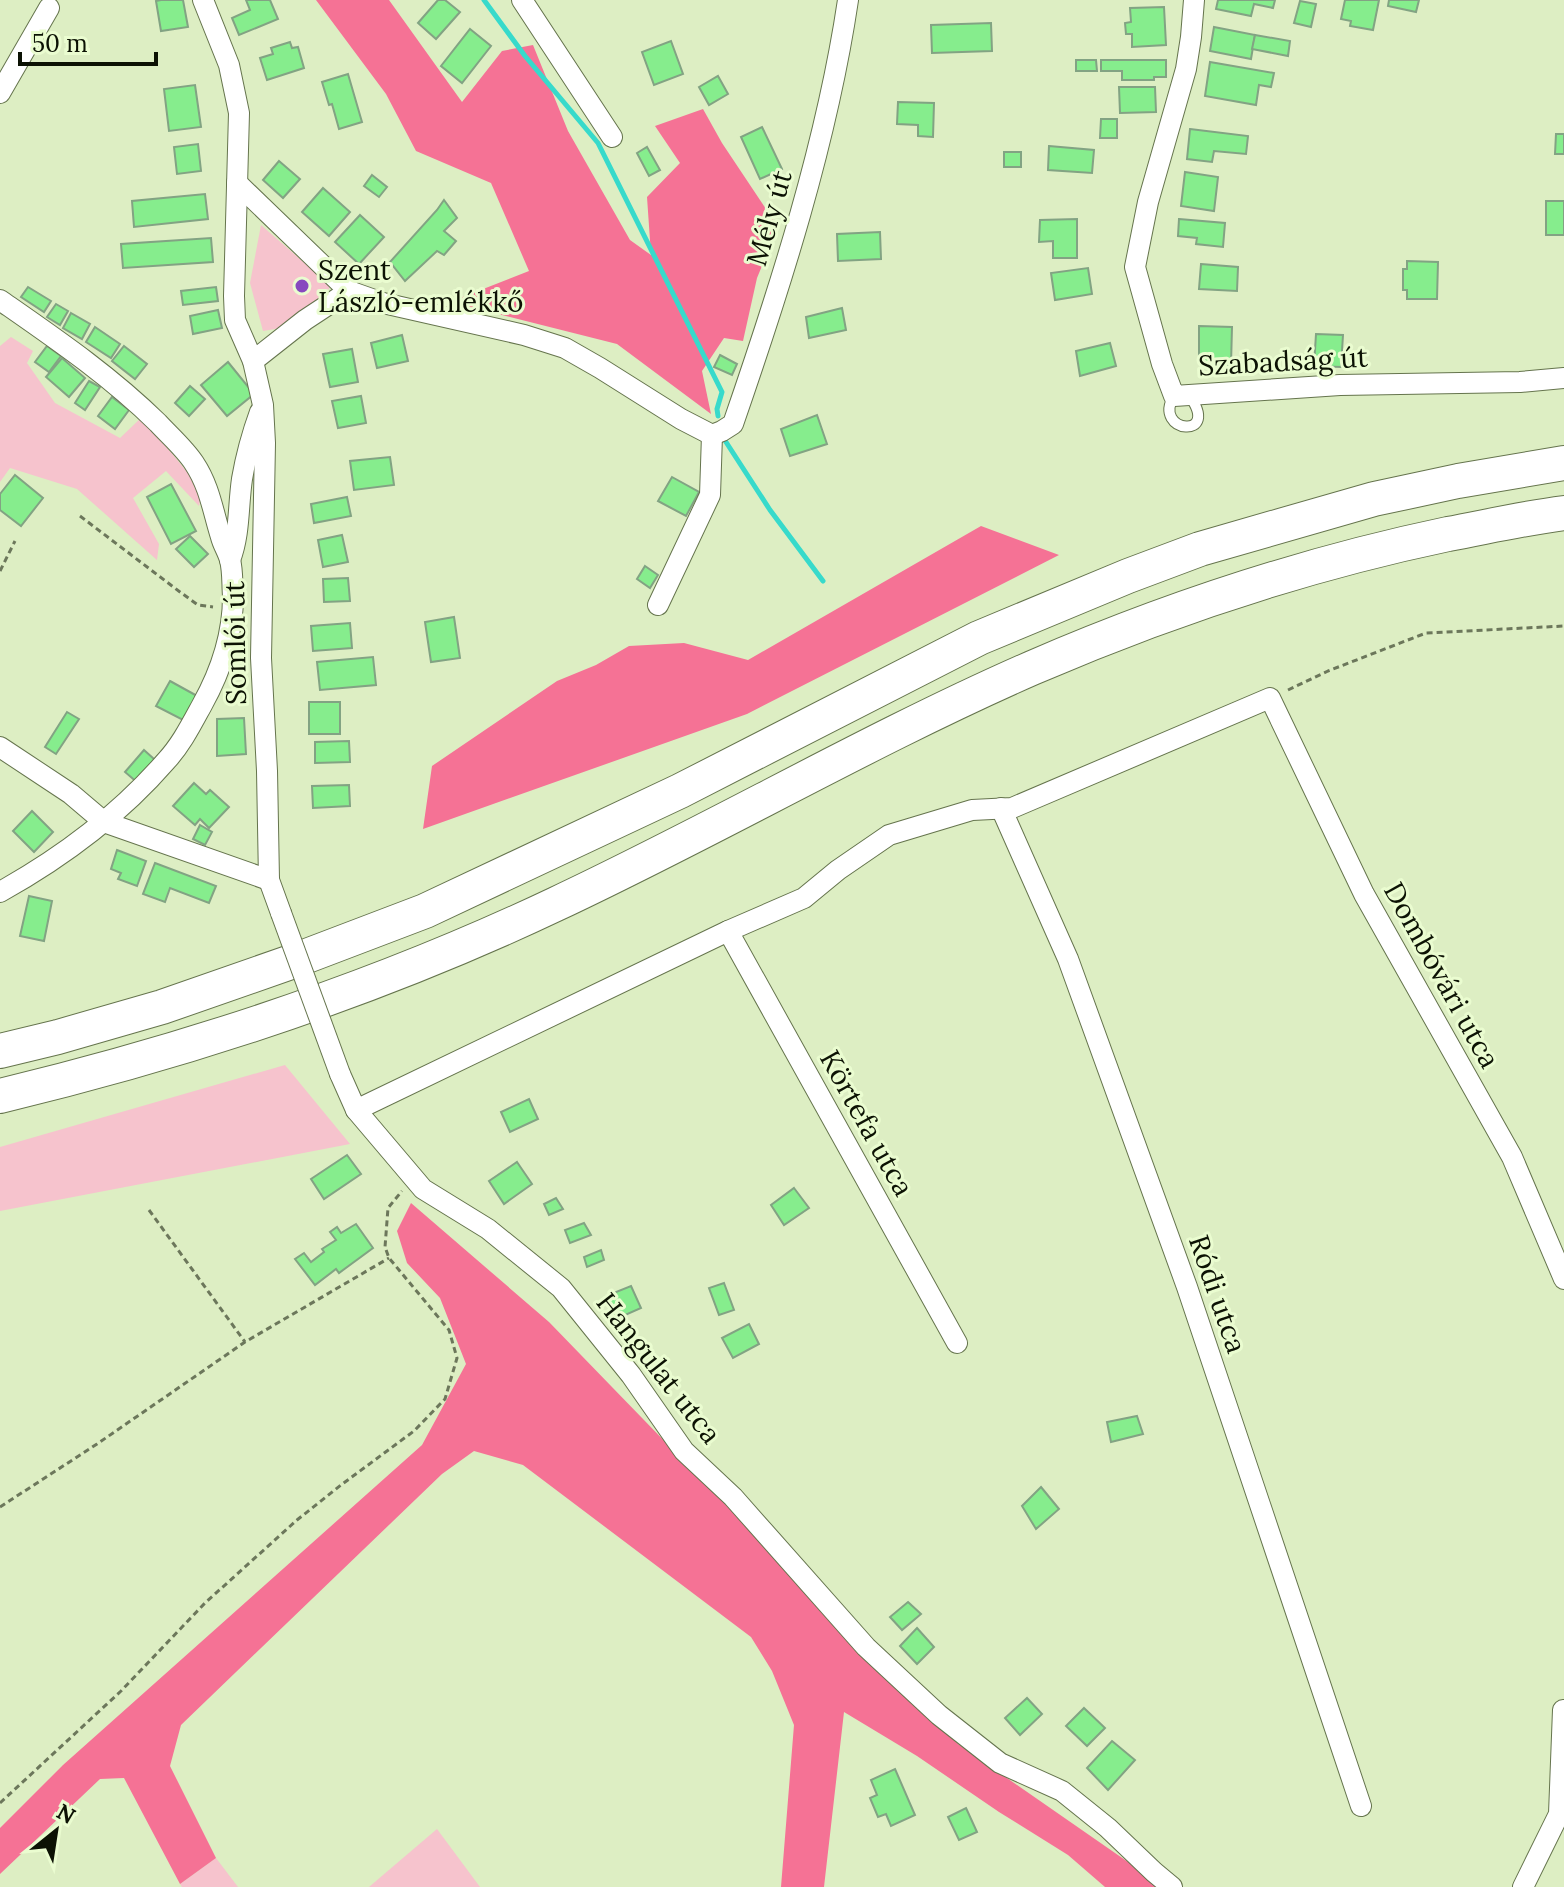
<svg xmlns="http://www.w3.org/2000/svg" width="1564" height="1887" font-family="Lora,serif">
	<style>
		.green { fill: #f6c3cd }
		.forest { fill: #f57295 }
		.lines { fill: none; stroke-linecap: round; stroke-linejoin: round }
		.stream { stroke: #37dacb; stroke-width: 5 }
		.building { fill: #86ed8d; stroke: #82a383; stroke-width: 2 }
		.lane-casing { stroke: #65744d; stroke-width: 12 }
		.street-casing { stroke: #65744d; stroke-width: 22 }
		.highway-casing { stroke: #65744d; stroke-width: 36 }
		.path { stroke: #6c775b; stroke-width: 3; stroke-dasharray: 6 4; stroke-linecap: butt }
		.lane { stroke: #fff; stroke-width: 10 }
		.street { stroke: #fff; stroke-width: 20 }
		.highway { stroke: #fff; stroke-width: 34 }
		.street-bridge-casing { stroke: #65744d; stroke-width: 22; stroke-linecap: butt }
		.street-bridge { stroke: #fff; stroke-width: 20 }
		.poi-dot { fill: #8749bf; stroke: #eafcd0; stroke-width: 3 }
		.labels { text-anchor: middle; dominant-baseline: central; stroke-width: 6; stroke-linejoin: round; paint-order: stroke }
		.street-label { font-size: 28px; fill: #0c1204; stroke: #eafcd0 }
		.poi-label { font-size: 28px; fill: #0c1204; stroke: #eafcd0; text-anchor: start }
	</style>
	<rect width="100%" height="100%" fill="#ddeec3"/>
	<g class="green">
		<polygon points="261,225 331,286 299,325 263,331 250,283"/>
		<polygon points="11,337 33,351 27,363 55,403 120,438 142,417 202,490 199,506 166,471 133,498 159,544 157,560 77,489 10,468 0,482 0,346"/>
		<polygon points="285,1065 350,1144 0,1211 0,1147"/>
		<polygon points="437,1829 480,1887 369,1887"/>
		<polygon points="216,1858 238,1887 182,1887 180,1884"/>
	</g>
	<g class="forest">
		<polygon points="316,0 389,0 462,102 502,51 533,45 568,131 630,240 651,255 647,197 680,163 655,126 703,109 722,143 778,227 757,278 743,341 724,338 702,371 711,414 617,344 450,302 529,271 491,183 416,151 386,94"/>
		<polygon points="981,526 1059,555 747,714 423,829 432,766 557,681 596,665 629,646 684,643 748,660"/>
		<polygon points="411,1203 549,1322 958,1744 1164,1887 1105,1887 1068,1855 999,1812 917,1756 844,1712 824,1887 781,1887 794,1725 772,1671 751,1637 523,1465 474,1451 442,1474 181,1725 170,1766 216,1858 180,1884 124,1778 100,1779 0,1874 0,1828 63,1765 422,1445 466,1364 440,1298 407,1263 397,1231"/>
	</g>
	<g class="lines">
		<g class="stream">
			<polyline points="484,0 525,56 598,143 722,392 717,409 718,416"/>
			<polyline points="726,442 770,510 823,581"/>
		</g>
	</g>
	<g class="building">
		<polygon points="161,0 183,0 188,27 161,31 156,1"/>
		<polygon points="246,0 270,0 278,19 239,35 232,18 250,10"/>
		<polygon points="438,0 445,0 460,12 436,39 418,23"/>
		<polygon points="1218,0 1275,0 1273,8 1254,4 1251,16 1216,9"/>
		<polygon points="1345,0 1379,0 1373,30 1350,26 1351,21 1341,19"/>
		<polygon points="1389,0 1419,0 1416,12 1388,6"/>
		<polygon points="1300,1 1316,4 1311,27 1294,23"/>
		<polygon points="1164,7 1166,45 1132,47 1132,34 1126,34 1125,23 1131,22 1130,8"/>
		<polygon points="991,23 992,51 932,53 931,25"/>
		<polygon points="1214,27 1255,35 1251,59 1210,51"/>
		<polygon points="470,29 491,46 462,83 441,66"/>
		<polygon points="1255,35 1290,41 1288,56 1252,49"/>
		<polygon points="671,41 683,74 654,85 642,52"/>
		<polygon points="290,42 292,48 298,47 304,68 267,80 260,58 273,54 271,48"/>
		<polygon points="1076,60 1096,60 1097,71 1076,71"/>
		<polygon points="1101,60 1166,60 1166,77 1154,77 1154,80 1122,80 1122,71 1101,71"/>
		<polygon points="1210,62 1274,73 1271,87 1259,85 1256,105 1205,96"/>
		<polygon points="348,74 362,122 339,129 332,104 329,105 322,82"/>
		<polygon points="718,76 728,94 709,105 699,87"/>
		<polygon points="195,85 201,127 169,131 164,89"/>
		<polygon points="1119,87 1155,87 1156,112 1120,113"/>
		<polygon points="898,102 934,103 933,137 918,136 918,125 897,124"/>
		<polygon points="1101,119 1117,119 1117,138 1100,138"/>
		<polygon points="762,127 782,169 760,179 741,137"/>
		<polygon points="1190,129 1248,136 1246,154 1214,151 1212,162 1187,159"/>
		<polygon points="1556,134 1564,134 1564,154 1555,154"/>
		<polygon points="198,144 201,171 177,174 174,147"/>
		<polygon points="1049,146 1094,150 1092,173 1048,170"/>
		<polygon points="647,147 660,170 649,176 637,153"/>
		<rect x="1004" y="152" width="17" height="15"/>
		<polygon points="279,161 300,179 283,198 263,180"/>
		<polygon points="1185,172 1218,177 1214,211 1181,206"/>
		<polygon points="372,175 387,187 379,197 364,186"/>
		<polygon points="323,188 350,212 329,236 302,212"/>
		<polygon points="205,194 208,219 134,227 132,201"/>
		<polygon points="444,200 457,218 444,231 456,241 444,255 437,251 405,281 390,262 437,210"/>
		<rect x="1546" y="201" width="18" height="34"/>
		<polygon points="360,215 384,237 359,264 335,242"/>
		<polygon points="1077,219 1077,258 1053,258 1053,241 1039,242 1040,220"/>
		<polygon points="1179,219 1225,223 1223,247 1196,244 1197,238 1178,236"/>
		<polygon points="880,232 881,259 838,261 837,234"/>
		<polygon points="211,238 213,262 123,268 121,244"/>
		<polygon points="1407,261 1438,262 1437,299 1407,299 1407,290 1403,290 1403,269 1407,269"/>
		<polygon points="1201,264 1238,267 1237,291 1199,289"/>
		<polygon points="1088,268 1092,294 1055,300 1051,273"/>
		<polygon points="28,287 51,301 44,312 21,297"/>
		<polygon points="216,287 218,301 183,305 181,291"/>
		<polygon points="56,304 68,311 60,325 47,317"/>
		<polygon points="842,308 846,330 809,338 806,317"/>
		<polygon points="218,310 222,328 193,334 190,316"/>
		<polygon points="71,313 90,324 82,339 63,328"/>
		<polygon points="1199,326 1232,327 1231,365 1199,363"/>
		<polygon points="95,327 120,344 111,358 86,342"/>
		<polygon points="1316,334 1343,335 1341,367 1314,366"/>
		<polygon points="402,335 408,361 377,368 371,343"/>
		<polygon points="1110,343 1116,366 1080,376 1076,351"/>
		<polygon points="47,346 61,356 49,372 35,362"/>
		<polygon points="124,346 147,364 135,379 112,361"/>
		<polygon points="352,349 358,382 330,387 323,354"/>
		<polygon points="720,355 737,364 732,375 714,367"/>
		<polygon points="62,358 85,378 69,397 46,377"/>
		<polygon points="228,362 254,394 227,416 201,385"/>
		<polygon points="89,381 100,387 85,410 75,403"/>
		<polygon points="190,386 205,399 189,416 175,403"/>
		<polygon points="361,396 366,423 338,428 332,401"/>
		<polygon points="112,397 129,410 115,429 98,416"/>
		<polygon points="817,415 827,444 790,456 781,429"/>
		<polygon points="390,457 394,485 354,490 350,461"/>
		<polygon points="15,475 43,498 21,526 0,510 0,494"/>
		<polygon points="672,477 699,492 686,516 658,501"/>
		<polygon points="171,484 196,531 171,544 147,497"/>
		<polygon points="347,497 351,516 314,523 311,504"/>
		<polygon points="342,535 348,562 323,567 318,540"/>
		<polygon points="190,536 208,554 194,567 176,549"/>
		<polygon points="645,566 658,575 650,588 637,579"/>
		<polygon points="348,578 350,601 324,602 323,579"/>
		<polygon points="454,617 460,658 431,662 425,622"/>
		<polygon points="350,623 352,648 313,651 311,626"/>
		<polygon points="373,657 376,685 320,690 317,662"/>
		<polygon points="170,681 199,697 185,721 156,706"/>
		<rect x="309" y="702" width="31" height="32"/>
		<polygon points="67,712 79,719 56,754 45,747"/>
		<polygon points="244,718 246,754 217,756 217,719"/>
		<polygon points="349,741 350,762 315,763 315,742"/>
		<polygon points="144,750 164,768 146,790 125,772"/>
		<polygon points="194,783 206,794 210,790 229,807 209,828 200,819 195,825 173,806"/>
		<polygon points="349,785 350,806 313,808 312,786"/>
		<polygon points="32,811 53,832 34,852 13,831"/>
		<polygon points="200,825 212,832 205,845 193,839"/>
		<polygon points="117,850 146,861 137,886 118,879 121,873 111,869"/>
		<polygon points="155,863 216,886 209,903 170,888 165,902 143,894"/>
		<polygon points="29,896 52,901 44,941 20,936"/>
		<polygon points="529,1099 538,1119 510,1132 501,1112"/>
		<polygon points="347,1155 361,1174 324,1199 311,1179"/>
		<polygon points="517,1162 532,1184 504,1204 489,1181"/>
		<polygon points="794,1188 809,1208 784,1225 771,1205"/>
		<polygon points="556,1198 563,1209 549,1215 544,1204"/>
		<polygon points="584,1223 591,1235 570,1243 565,1230"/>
		<polygon points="356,1224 373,1248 339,1273 336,1269 315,1285 295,1259 304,1253 311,1262 324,1252 322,1249 336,1240 330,1232 337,1227 341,1233"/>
		<polygon points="601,1250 604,1260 587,1267 584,1257"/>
		<polygon points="724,1283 734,1310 719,1315 709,1288"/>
		<polygon points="631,1286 641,1308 614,1320 606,1296"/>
		<polygon points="749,1324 759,1344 733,1358 722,1338"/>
		<polygon points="1137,1416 1143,1434 1111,1442 1107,1422"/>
		<polygon points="1041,1487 1059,1509 1036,1529 1022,1506"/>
		<polygon points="908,1602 921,1614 902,1630 890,1617"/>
		<polygon points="917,1628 934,1647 917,1664 900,1646"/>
		<polygon points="1027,1698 1042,1714 1020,1735 1005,1718"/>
		<polygon points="1084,1708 1105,1728 1087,1746 1066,1726"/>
		<polygon points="1112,1741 1135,1760 1108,1790 1087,1768"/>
		<polygon points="895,1769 915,1815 891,1826 886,1814 878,1817 870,1798 877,1795 871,1780"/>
		<polygon points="966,1808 977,1832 959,1840 948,1817"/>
	</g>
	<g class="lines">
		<defs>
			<path id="lane" d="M1174,396c-23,37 50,45 14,-2"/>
			<g id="street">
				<polyline points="203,0 229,65 239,113 234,296 235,320 253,361 263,405 265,443 261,658 267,771 269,880 281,913"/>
				<polyline points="522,0 612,137"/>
				<polyline points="1194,0 1191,37 1186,69 1148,202 1135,267 1162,364 1174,396 1340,385 1520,382 1564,378"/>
				<polyline points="0,93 49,8"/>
				<path d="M237,183l112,108 34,12 141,32 41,13 35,20 81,51 31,16 10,-4 11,-7c47,-136 94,-282 115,-424"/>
				<path d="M0,300c56,39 109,75 158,123 12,13 27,26 36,40 16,24 19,49 27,74 2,8 7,15 9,23 3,11 2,25 3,36 0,40 -12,75 -31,109 -11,20 -21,40 -36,56 -46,53 -105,97 -166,131"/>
				<polyline points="253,361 305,320 349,291"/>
				<path d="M230,560c10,-26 8,-54 12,-81 4,-23 10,-45 18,-67"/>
				<polyline points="658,605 710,495 712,435"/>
				<polyline points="0,747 71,794 104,822 269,880"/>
				<polyline points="1001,808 1068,959 1187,1287 1361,1806"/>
				<polyline points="728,931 957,1343"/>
				<polyline points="340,1074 356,1110 423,1189 488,1229 561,1288 631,1375 684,1451 733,1497 866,1647 939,1715 1000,1763 1062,1791 1108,1828 1154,1872 1172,1887"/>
				<polyline points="356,1110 728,931 804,898 838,870 889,835 972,810 1012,808 1270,698 1364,894 1512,1157 1564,1279"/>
				<polyline points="1523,1887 1559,1814 1563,1710"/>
			</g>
			<g id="highway">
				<polyline points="0,1051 58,1037 162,1007 291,962 425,911 680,791 979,638 1128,576 1200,549 1374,499 1458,481 1564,463"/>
				<path d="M0,1096c191,-46 379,-108 556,-192 160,-75 314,-165 476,-236 134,-58 273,-104 416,-134 38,-7 77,-16 116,-21"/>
			</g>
		</defs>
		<use href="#lane" class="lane-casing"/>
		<use href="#street" class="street-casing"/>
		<use href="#highway" class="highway-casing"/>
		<g class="path">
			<polyline points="80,516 180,592 198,605 213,607"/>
			<polyline points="0,571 15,541"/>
			<polyline points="1288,690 1328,671 1426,633 1564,626"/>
			<polyline points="149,1210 245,1342"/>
			<polyline points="0,1507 97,1444 245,1342 389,1258"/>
			<polyline points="0,1803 121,1691 205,1603 297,1520 341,1485 414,1431 445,1399 457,1358 449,1330 389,1258 385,1247 388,1208 402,1191"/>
		</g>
		<use href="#lane" class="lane"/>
		<use href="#street" class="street"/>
		<use href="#highway" class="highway"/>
		<defs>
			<polyline id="street-bridge" points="281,913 340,1074"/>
		</defs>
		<use href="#street-bridge" class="street-bridge-casing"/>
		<use href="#street-bridge" class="street-bridge"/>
	</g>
	<circle class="poi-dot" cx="302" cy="286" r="8"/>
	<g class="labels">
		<g class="street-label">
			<text transform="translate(769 218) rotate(-74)">Mély út</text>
			<text transform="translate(1283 361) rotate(-3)">Szabadság út</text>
			<text transform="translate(235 643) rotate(-91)">Somlói út</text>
			<text transform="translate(1442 975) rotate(61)">Dombóvári utca</text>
			<text transform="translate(867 1123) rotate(61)">Körtefa utca</text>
			<text transform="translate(1218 1294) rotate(71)">Ródi utca</text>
			<text transform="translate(659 1368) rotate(52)">Hangulat utca</text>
		</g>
		<g class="poi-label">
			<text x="318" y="270">Szent<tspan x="318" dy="32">László-emlékkő</tspan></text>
		</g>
	</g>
	<g transform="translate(56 1831) rotate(30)" stroke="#eafcd0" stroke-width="6" paint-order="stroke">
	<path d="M0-6L14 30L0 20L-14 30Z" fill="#0c1204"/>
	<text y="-12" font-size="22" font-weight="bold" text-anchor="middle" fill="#0c1204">N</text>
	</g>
	<path d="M20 52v12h136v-12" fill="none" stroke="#0c1204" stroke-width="4"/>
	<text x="32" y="52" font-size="24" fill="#0c1204" stroke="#eafcd0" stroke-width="6" paint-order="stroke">50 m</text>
</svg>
